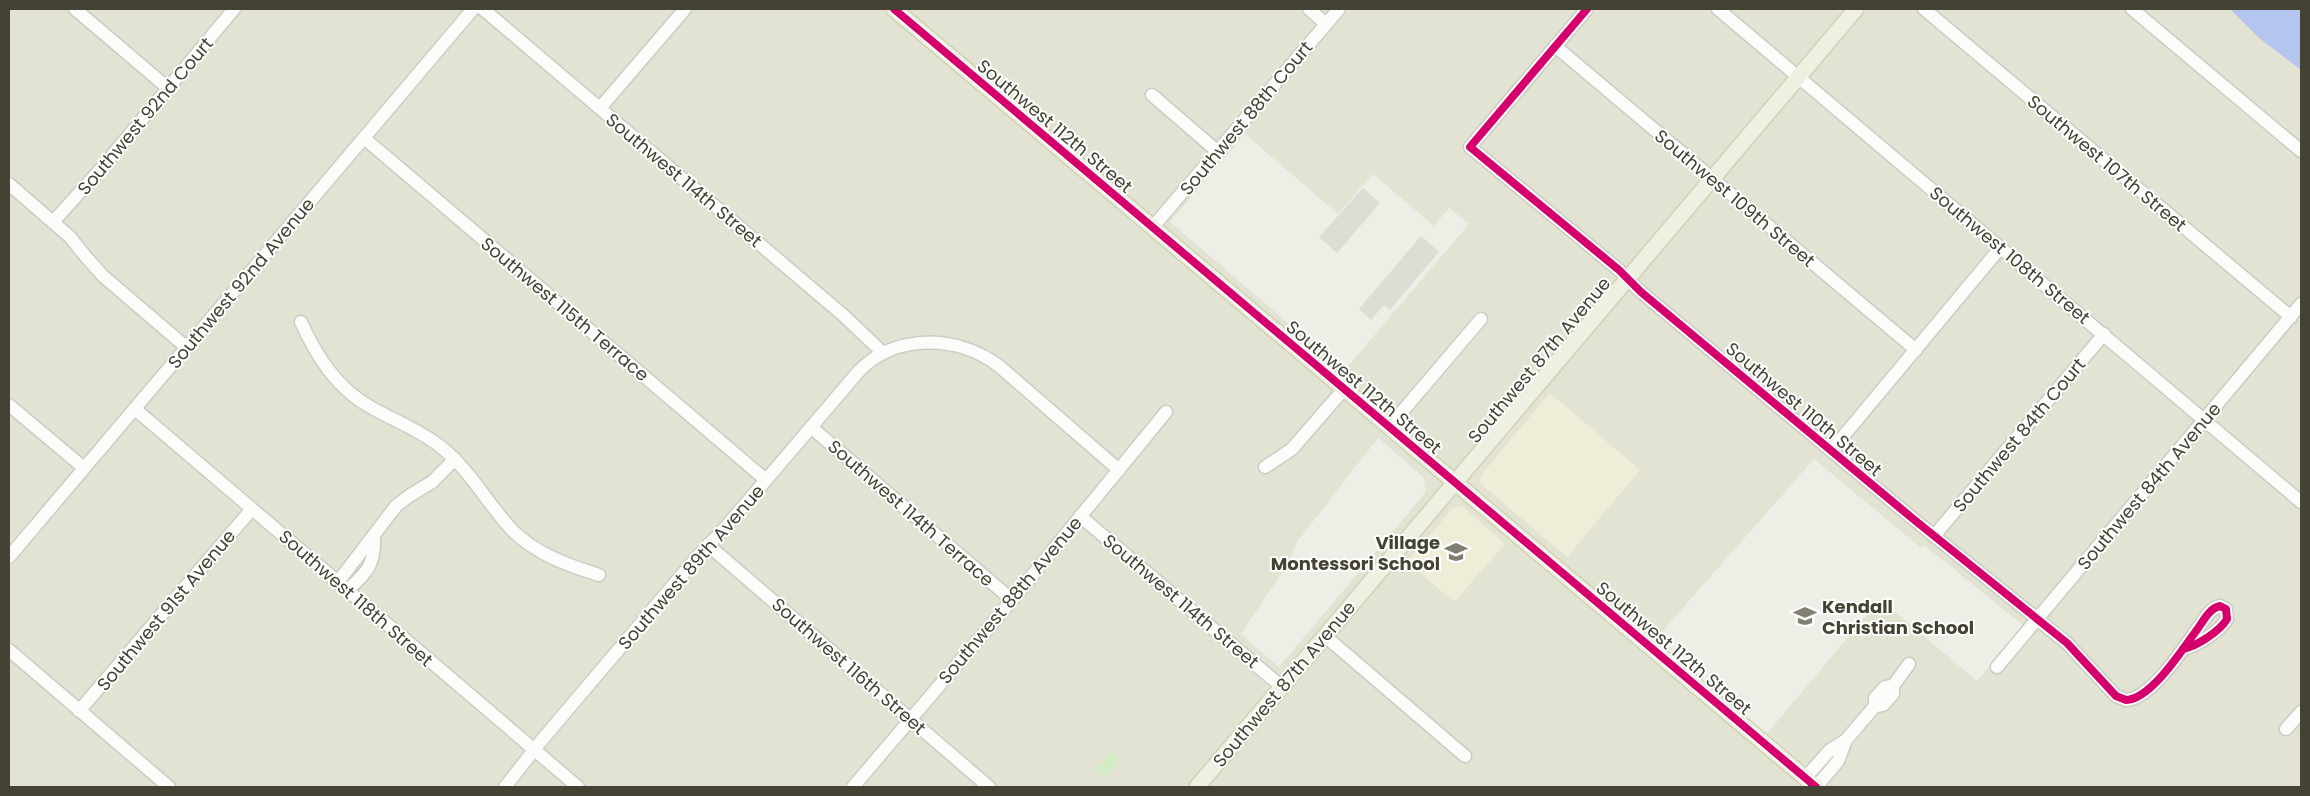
<svg xmlns="http://www.w3.org/2000/svg" width="2310" height="796" font-family="Poppins,sans-serif">
	<style>
		.residential { fill: #e3e3d3; fill-rule: evenodd }
		.education { fill: #ededd8 }
		.green { fill: #d1ebc4 }
		.parking { fill: #ddddd6 }
		.water { fill: #b4c5ef }
		.lines { fill: none; stroke-linecap: round; stroke-linejoin: round }
		.minor-casing { stroke: #ccccc4; stroke-width: 15 }
		.major-casing { stroke: #d1d1b3; stroke-width: 18 }
		.minor { stroke: #fcfcfb; stroke-width: 12 }
		.major { stroke: #f0f0e2; stroke-width: 15 }
		.cycleway-casing { stroke: #fff; stroke-width: 11 }
		.cycleway { stroke: #d6006c; stroke-width: 8 }
		.labels { text-anchor: middle; dominant-baseline: central; stroke-width: 4; stroke-linejoin: round; paint-order: stroke }
		.street-label { font-size: 18px; fill: #444333; stroke: #fff }
		.poi-label { font-size: 18px; font-weight: bold; fill: #444333; stroke: #fff; text-anchor: end }
	</style>
	<rect width="100%" height="100%" fill="#eeeee6"/>
	<path class="residential" d="M9,9h2292v778h-2292zM1245,134l93,80 35,-40 61,52 15,-18 20,16 -125,147 -174,-149zM1378,438l45,39 3,15 -147,175 -38,-33 45,-67 11,-25zM1814,459l107,89 3,-3 100,81 -47,55 -97,-82 -116,138 -112,-94z"/>
	<g class="education">
		<polygon points="1550,393 1640,470 1567,557 1480,483 1482,474"/>
		<polygon points="1462,506 1505,544 1454,602 1407,561 1453,508"/>
	</g>
	<polygon class="green" points="1111,752 1120,759 1105,777 1096,770"/>
	<g class="parking">
		<polygon points="1363,188 1380,203 1337,253 1319,237"/>
		<polygon points="1421,236 1439,252 1390,310 1384,305 1371,320 1359,309"/>
	</g>
	<polygon class="water" points="2230,9 2301,9 2301,70 2259,38"/>
	<g class="lines">
		<defs>
			<g id="minor">
				<polyline points="75,9 169,89"/>
				<polyline points="483,9 843,315 883,353"/>
				<polyline points="1309,9 1326,24"/>
				<path d="M1587,9l-117,138 149,123 22,22 271,226 155,125 49,53 10,4c25,-1 56,-50 70,-69 7,-9 13,-23 24,-25l6,3 1,10c-7,12 -30,27 -44,30"/>
				<polyline points="1718,9 2301,502"/>
				<polyline points="1924,9 2291,317"/>
				<polyline points="2132,9 2301,151"/>
				<polyline points="1555,46 1916,350"/>
				<polyline points="1152,95 1218,152"/>
				<polyline points="600,108 685,9"/>
				<polyline points="364,138 766,480"/>
				<polyline points="9,184 70,237 86,257 103,276 186,347"/>
				<polyline points="53,222 99,171 234,9"/>
				<polyline points="1152,228 1339,9"/>
				<path d="M301,322c16,35 36,67 71,86 23,13 48,22 69,39 29,23 46,56 71,83 24,24 55,35 87,45"/>
				<polyline points="9,405 84,468"/>
				<polyline points="135,409 578,787"/>
				<polyline points="811,427 1012,600"/>
				<polyline points="1389,427 1481,319"/>
				<polyline points="1831,451 2001,247"/>
				<polyline points="1265,467 1292,449 1344,389"/>
				<polyline points="1080,516 1282,687"/>
				<polyline points="1934,536 2104,334"/>
				<polyline points="708,545 989,787"/>
				<polyline points="9,557 473,9"/>
				<polyline points="338,582 396,506 409,496 432,482 455,459"/>
				<path d="M348,590c19,-18 27,-25 26,-53"/>
				<polyline points="1325,636 1465,756"/>
				<polyline points="9,650 169,787"/>
				<polyline points="1997,667 2301,304"/>
				<polyline points="1875,706 1883,705 1893,694 1893,686 1909,664"/>
				<polyline points="79,711 252,509"/>
				<polyline points="2286,729 2301,712"/>
				<polyline points="1805,778 1830,750 1846,740"/>
				<path d="M505,787l36,-46 157,-185 27,-28 134,-157c37,-38 99,-36 140,-5l120,104"/>
				<polyline points="853,787 1012,600 1166,412"/>
				<polyline points="1816,787 1838,761 1846,740 1875,706 1875,698 1885,687 1893,686"/>
			</g>
			<g id="major">
				<polyline points="894,9 1816,787"/>
				<polyline points="1197,787 1856,9"/>
			</g>
		</defs>
		<use href="#minor" class="minor-casing"/>
		<use href="#major" class="major-casing"/>
		<use href="#minor" class="minor"/>
		<use href="#major" class="major"/>
		<defs>
			<g id="cycleway">
				<polyline points="894,9 1816,787"/>
				<path d="M1587,9l-117,138 149,123 22,22 271,226 155,125 49,53 10,4c25,-1 56,-50 70,-69 7,-9 13,-23 24,-25l6,3 1,10c-7,12 -30,27 -44,30"/>
			</g>
		</defs>
		<use href="#cycleway" class="cycleway-casing"/>
		<use href="#cycleway" class="cycleway"/>
	</g>
	<defs>
		<symbol id="school-bare" viewBox="-9 -9 18 18"><path d="M0-5L7-2L0 1L-7-2ZM-4 1L0 2.5L4 1V4Q0 6-4 4Z" fill="#807f72" stroke="#fff" stroke-width="2.5" paint-order="stroke"/></symbol>
	</defs>
	<g fill-rule="evenodd">
		<use href="#school-bare" x="1440" y="536" width="32" height="32"/>
		<use href="#school-bare" x="1789" y="600" width="32" height="32"/>
	</g>
	<g class="labels">
		<g class="street-label">
			<text transform="translate(145 116) rotate(-50)">Southwest 92nd Court</text>
			<text transform="translate(1246 118) rotate(-50)">Southwest 88th Court</text>
			<text transform="translate(1055 126) rotate(40)">Southwest 112th Street</text>
			<text transform="translate(2107 163) rotate(40)">Southwest 107th Street</text>
			<text transform="translate(684 180) rotate(40)">Southwest 114th Street</text>
			<text transform="translate(1735 198) rotate(40)">Southwest 109th Street</text>
			<text transform="translate(2010 255) rotate(40)">Southwest 108th Street</text>
			<text transform="translate(241 283) rotate(-50)">Southwest 92nd Avenue</text>
			<text transform="translate(565 309) rotate(40)">Southwest 115th Terrace</text>
			<text transform="translate(1539 360) rotate(-50)">Southwest 87th Avenue</text>
			<text transform="translate(1364 387) rotate(40)">Southwest 112th Street</text>
			<text transform="translate(1804 409) rotate(40)">Southwest 110th Street</text>
			<text transform="translate(2019 435) rotate(-50)">Southwest 84th Court</text>
			<text transform="translate(2149 486) rotate(-50)">Southwest 84th Avenue</text>
			<text transform="translate(911 513) rotate(41)">Southwest 114th Terrace</text>
			<text transform="translate(691 567) rotate(-49)">Southwest 89th Avenue</text>
			<text transform="translate(356 598) rotate(41)">Southwest 118th Street</text>
			<text transform="translate(1010 600) rotate(-50)">Southwest 88th Avenue</text>
			<text transform="translate(1181 601) rotate(40)">Southwest 114th Street</text>
			<text transform="translate(166 610) rotate(-50)">Southwest 91st Avenue</text>
			<text transform="translate(1674 648) rotate(40)">Southwest 112th Street</text>
			<text transform="translate(849 666) rotate(41)">Southwest 116th Street</text>
			<text transform="translate(1284 684) rotate(-50)">Southwest 87th Avenue</text>
		</g>
		<g class="poi-label">
			<text x="1440" y="542">Village<tspan x="1440" dy="21">Montessori School</tspan></text>
			<text x="1822" y="606" text-anchor="start">Kendall<tspan x="1822" dy="21">Christian School</tspan></text>
		</g>
	</g>
	<rect width="2310" height="796" fill="none" stroke="#444333" stroke-width="20"/>
</svg>
